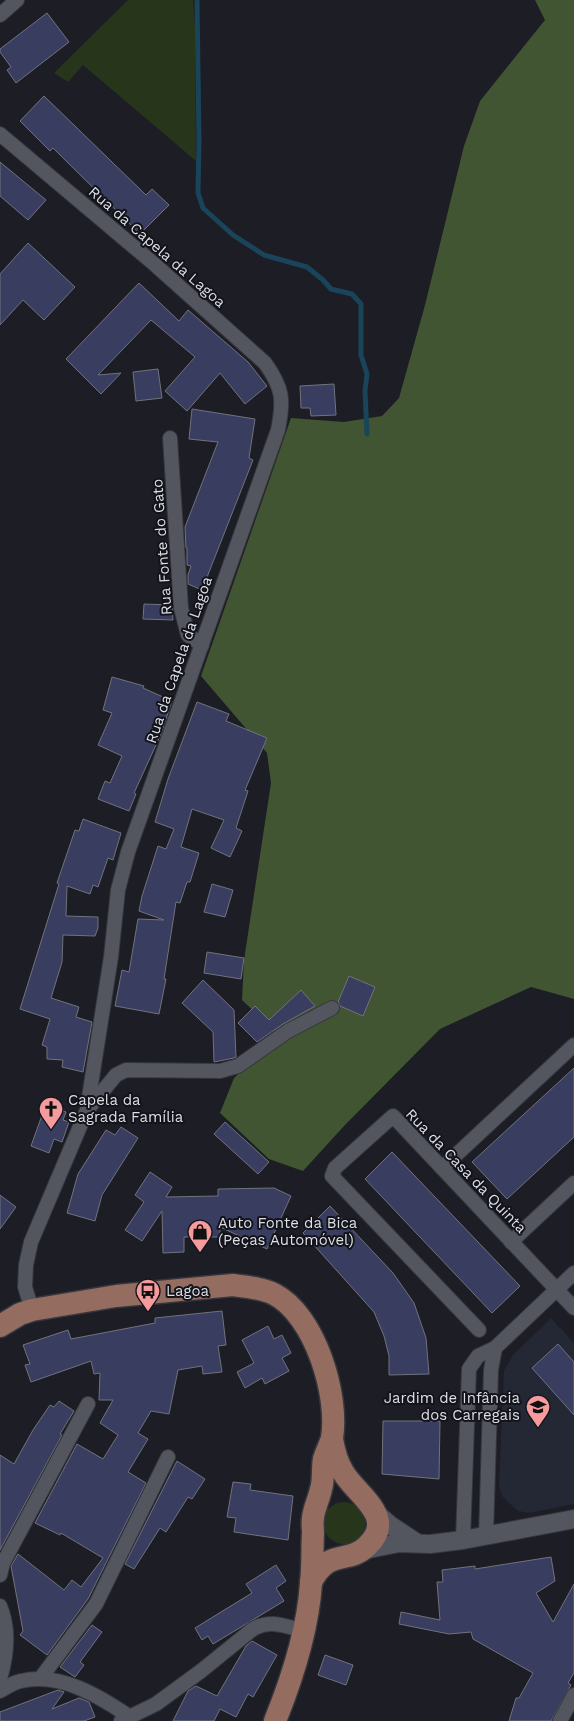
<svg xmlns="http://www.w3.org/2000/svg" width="574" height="1721" font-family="'Work Sans',sans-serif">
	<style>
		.built { fill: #242734 }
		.green { fill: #27361b }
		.forest { fill: #415532 }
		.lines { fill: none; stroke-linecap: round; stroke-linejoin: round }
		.stream { stroke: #1a445a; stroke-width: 5 }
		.building { fill: #393e61; stroke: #71727c }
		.minor-casing { stroke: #36373d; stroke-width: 16 }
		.tertiary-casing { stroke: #36373d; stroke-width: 20 }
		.primary-casing { stroke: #36373d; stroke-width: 25 }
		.minor { stroke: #54565f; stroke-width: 14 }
		.tertiary { stroke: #54565f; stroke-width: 18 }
		.primary { stroke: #956c60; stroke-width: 22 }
		.labels { text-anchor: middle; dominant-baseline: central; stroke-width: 4; stroke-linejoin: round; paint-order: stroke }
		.street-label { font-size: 15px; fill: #dedfe5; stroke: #13141b }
		.poi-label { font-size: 15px; fill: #dedfe5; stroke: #13141b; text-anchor: start }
	</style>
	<rect width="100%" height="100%" fill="#1c1d25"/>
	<polygon class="built" points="551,1318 574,1343 574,1504 529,1513 518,1511 510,1504 502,1496 499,1485 504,1371 513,1355"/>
	<g class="green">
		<polygon points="128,0 193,0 195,27 196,161 83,65 68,82 54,73"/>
		<circle cx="344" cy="1523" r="21"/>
	</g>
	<polygon class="forest" points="535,0 574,0 574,999 531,987 440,1029 344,1126 303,1171 269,1159 220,1113 234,1078 280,1036 242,1000 244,960 271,783 267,753 201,676 291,418 344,422 382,416 399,398 425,305 464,146 480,101 545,20"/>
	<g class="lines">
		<polyline class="stream" points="197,0 199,141 198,193 203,208 233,235 264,255 307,267 323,280 331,289 352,294 361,304 361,355 367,374 365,391 367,434"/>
	</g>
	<g class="building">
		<polygon points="47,13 69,42 16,83 7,70 11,67 0,52 0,49"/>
		<polygon points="44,96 146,195 152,189 169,205 140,234 53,148 50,151 20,121"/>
		<polygon points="0,162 46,200 28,220 0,196"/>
		<polygon points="28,243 75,287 44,320 23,300 0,325 0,274"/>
		<polygon points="139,283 179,321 188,310 248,362 267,386 245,404 220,373 187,411 165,391 195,357 151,320 98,375 121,373 101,394 66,359"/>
		<polygon points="158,369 162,398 136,401 133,372"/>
		<polygon points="334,384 336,415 311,416 310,408 301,408 300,386"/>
		<polygon points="192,409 255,419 249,458 253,460 202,590 188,584 188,575 191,566 187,565 187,548 186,548 185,527 218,442 189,439"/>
		<polygon points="144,604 172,605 173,620 143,619"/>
		<polygon points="112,677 144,686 143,688 172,701 161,734 134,793 136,794 129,811 98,799 105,781 110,783 122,756 98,745 112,713 103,710"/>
		<polygon points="197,702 229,714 226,721 267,738 245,790 248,791 236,828 242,831 230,857 211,848 224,820 192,809 181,847 199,853 190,882 187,882 180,903 176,902 164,979 166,979 159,1014 115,1006 122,970 129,972 138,919 164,920 139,911 142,896 158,846 166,849 174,829 155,822 168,779"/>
		<polygon points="83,819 121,833 113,860 108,858 98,887 93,885 90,894 67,886 66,916 98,917 98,928 95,936 63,935 62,962 51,998 79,1007 76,1017 92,1022 83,1072 62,1067 63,1060 47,1059 47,1047 42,1045 50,1019 20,1009 59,884 57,883 75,830 79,831"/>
		<polygon points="212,884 233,890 225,917 204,912"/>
		<polygon points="207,952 244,958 241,979 204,973"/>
		<polygon points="349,976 375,987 363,1016 340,1006 338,1002"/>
		<polygon points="203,980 234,1010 236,1057 234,1058 214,1062 213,1032 182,1003"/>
		<polygon points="301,990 315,1006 283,1024 257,1042 238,1023 255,1006 269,1020"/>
		<polygon points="574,1068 574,1137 507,1199 472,1162"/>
		<polygon points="46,1104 66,1112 63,1120 69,1122 62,1142 54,1139 49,1153 31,1146"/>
		<polygon points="225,1122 269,1162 258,1174 214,1134"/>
		<polygon points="121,1127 138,1138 102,1195 95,1221 67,1213 78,1174 106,1130 115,1135"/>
		<polygon points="392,1152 520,1286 492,1313 365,1179"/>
		<polygon points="150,1172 172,1187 166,1197 218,1196 218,1189 274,1188 291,1196 267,1249 220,1227 220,1237 184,1237 184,1252 163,1253 162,1211 142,1241 125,1230 144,1202 135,1195"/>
		<polygon points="0,1195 16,1207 0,1229"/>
		<polygon points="330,1206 393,1273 414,1303 426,1338 429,1374 389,1375 389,1356 384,1336 374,1312 303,1233"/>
		<polygon points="222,1311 226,1345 218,1346 222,1372 203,1374 202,1366 178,1370 169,1414 151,1411 138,1433 148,1439 128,1472 146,1483 88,1599 47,1655 20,1635 23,1631 11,1566 18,1554 64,1590 72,1580 81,1587 103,1558 61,1533 60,1535 35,1523 77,1444 103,1459 118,1435 100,1423 113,1400 99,1400 100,1373 94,1374 91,1361 31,1382 25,1365 30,1364 23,1345 68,1330 71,1339 155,1323 155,1318"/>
		<polygon points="268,1326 274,1339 282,1335 291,1353 282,1358 289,1371 265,1384 262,1378 245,1388 237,1372 254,1363 242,1340"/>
		<polygon points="558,1344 574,1362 574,1415 532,1368"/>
		<polygon points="59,1401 74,1411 60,1434 62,1435 0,1550 0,1455 14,1464 33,1430 50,1405 54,1407"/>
		<polygon points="383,1421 440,1421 439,1479 382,1474"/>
		<polygon points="177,1461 205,1479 192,1499 188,1497 166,1532 160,1528 134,1569 125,1564"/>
		<polygon points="233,1482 251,1484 250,1490 293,1496 288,1540 234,1532 236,1518 227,1517"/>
		<polygon points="551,1557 555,1581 536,1593 553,1622 574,1584 574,1673 568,1683 571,1685 551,1721 509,1721 516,1698 519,1698 533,1673 473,1639 471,1632 449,1634 399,1624 401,1612 440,1620 437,1582 443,1582 442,1570 475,1566 475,1569"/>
		<polygon points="276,1565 286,1581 276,1588 284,1601 213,1644 208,1636 202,1640 195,1628 252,1593 246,1584"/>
		<polygon points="92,1625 102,1632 80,1662 84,1665 75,1677 60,1667"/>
		<polygon points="252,1641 277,1655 253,1697 248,1694 236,1717 220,1709 214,1721 173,1721 188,1691 196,1686 217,1696 246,1646"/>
		<polygon points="325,1655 353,1665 346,1685 318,1675"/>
		<polygon points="58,1690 64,1692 52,1709 79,1698 89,1702 95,1717 84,1721 0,1721 0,1712"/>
	</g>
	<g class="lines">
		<defs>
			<g id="minor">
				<polyline points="0,15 17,0"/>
				<path d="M0,134l153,129 112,100c18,25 19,37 13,67l-150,422 -10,38 -7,67 -24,153 -56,132 -5,23 -1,22 7,23"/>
				<polyline points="170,438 181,608 188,635 202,645"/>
				<polyline points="88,1109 116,1075 126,1070 220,1071 238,1066 288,1031 332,1008"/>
				<polyline points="442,1168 574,1045"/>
				<polyline points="511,1242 574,1183"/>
				<polyline points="479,1330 332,1176 335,1168 393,1116 574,1308"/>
				<polyline points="486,1536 491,1370 495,1348"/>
				<polyline points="463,1540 469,1369 478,1356 495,1348 574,1273"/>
				<polyline points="0,1575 3,1563 88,1404"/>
				<path d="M0,1606c10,24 7,49 0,73"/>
				<polyline points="40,1679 96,1604 168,1457"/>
				<path d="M0,1691c7,-4 14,-9 21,-10 39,-9 78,15 109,36"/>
				<path d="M121,1721l35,-17 45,-33 52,-42c17,-10 32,-3 51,2"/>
				<polyline points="560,1721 574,1695"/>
			</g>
			<g id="tertiary">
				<polyline points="375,1512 390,1525 417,1543"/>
				<polyline points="364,1550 399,1543 430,1544 463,1540 574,1519"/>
			</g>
			<g id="primary">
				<path d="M0,1326l20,-12 12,-4 84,-14 117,-11c14,2 29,3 41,9 41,21 65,101 58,144 -2,7 -6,14 -8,21 -2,10 0,21 -3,30 -2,10 -7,19 -8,29 -1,5 0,11 0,15 -1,17 0,33 -2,50 -3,46 -19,96 -36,138"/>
				<path d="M311,1582c18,-35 37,-17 56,-36 31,-29 -11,-51 -24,-74 -6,-10 -9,-21 -11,-33"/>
			</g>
		</defs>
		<use href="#minor" class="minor-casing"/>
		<use href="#tertiary" class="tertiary-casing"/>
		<use href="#primary" class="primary-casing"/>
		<use href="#minor" class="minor"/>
		<use href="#tertiary" class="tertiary"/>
		<use href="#primary" class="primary"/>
	</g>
	<defs>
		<symbol id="church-pin" viewBox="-11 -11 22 30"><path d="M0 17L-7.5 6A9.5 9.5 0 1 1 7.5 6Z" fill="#f59b9d" stroke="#13141b"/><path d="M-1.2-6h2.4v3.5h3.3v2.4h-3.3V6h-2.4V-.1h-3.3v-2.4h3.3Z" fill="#111"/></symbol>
		<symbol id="shop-pin" viewBox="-11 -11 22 30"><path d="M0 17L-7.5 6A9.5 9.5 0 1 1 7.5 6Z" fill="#f59b9d" stroke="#13141b"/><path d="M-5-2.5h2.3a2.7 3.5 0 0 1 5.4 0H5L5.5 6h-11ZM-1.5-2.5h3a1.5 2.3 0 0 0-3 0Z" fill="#111"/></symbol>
		<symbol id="bus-pin" viewBox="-11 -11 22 30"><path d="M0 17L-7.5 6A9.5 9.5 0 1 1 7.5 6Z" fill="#f59b9d" stroke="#13141b"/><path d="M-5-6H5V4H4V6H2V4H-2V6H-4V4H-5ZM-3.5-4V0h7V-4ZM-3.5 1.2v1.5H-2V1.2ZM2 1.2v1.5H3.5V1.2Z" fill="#111"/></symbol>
		<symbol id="school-pin" viewBox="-11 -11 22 30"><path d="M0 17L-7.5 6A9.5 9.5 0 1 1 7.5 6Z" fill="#f59b9d" stroke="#13141b"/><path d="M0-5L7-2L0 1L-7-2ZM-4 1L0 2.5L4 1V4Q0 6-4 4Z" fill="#111"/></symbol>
	</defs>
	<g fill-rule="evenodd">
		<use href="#church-pin" x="37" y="1095" width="28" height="38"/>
		<use href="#shop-pin" x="186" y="1218" width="28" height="38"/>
		<use href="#bus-pin" x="134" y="1277" width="28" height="38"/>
		<use href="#school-pin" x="524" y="1393" width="28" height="38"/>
	</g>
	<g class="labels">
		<g class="street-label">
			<text transform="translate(157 247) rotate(41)">Rua da Capela da Lagoa</text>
			<text transform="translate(162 547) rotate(-94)">Rua Fonte do Gato</text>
			<text transform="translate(179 660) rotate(-71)">Rua da Capela da Lagoa</text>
			<text transform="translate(466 1171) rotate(46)">Rua da Casa da Quinta</text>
		</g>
		<g class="poi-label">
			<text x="68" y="1100">Capela da<tspan x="68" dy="17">Sagrada Família</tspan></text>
			<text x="218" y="1223">Auto Fonte da Bica<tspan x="218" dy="17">(Peças Automóvel)</tspan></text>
			<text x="166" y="1291">Lagoa</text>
			<text x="520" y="1398" text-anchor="end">Jardim de Infância<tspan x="520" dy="17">dos Carregais</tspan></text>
		</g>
	</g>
</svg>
